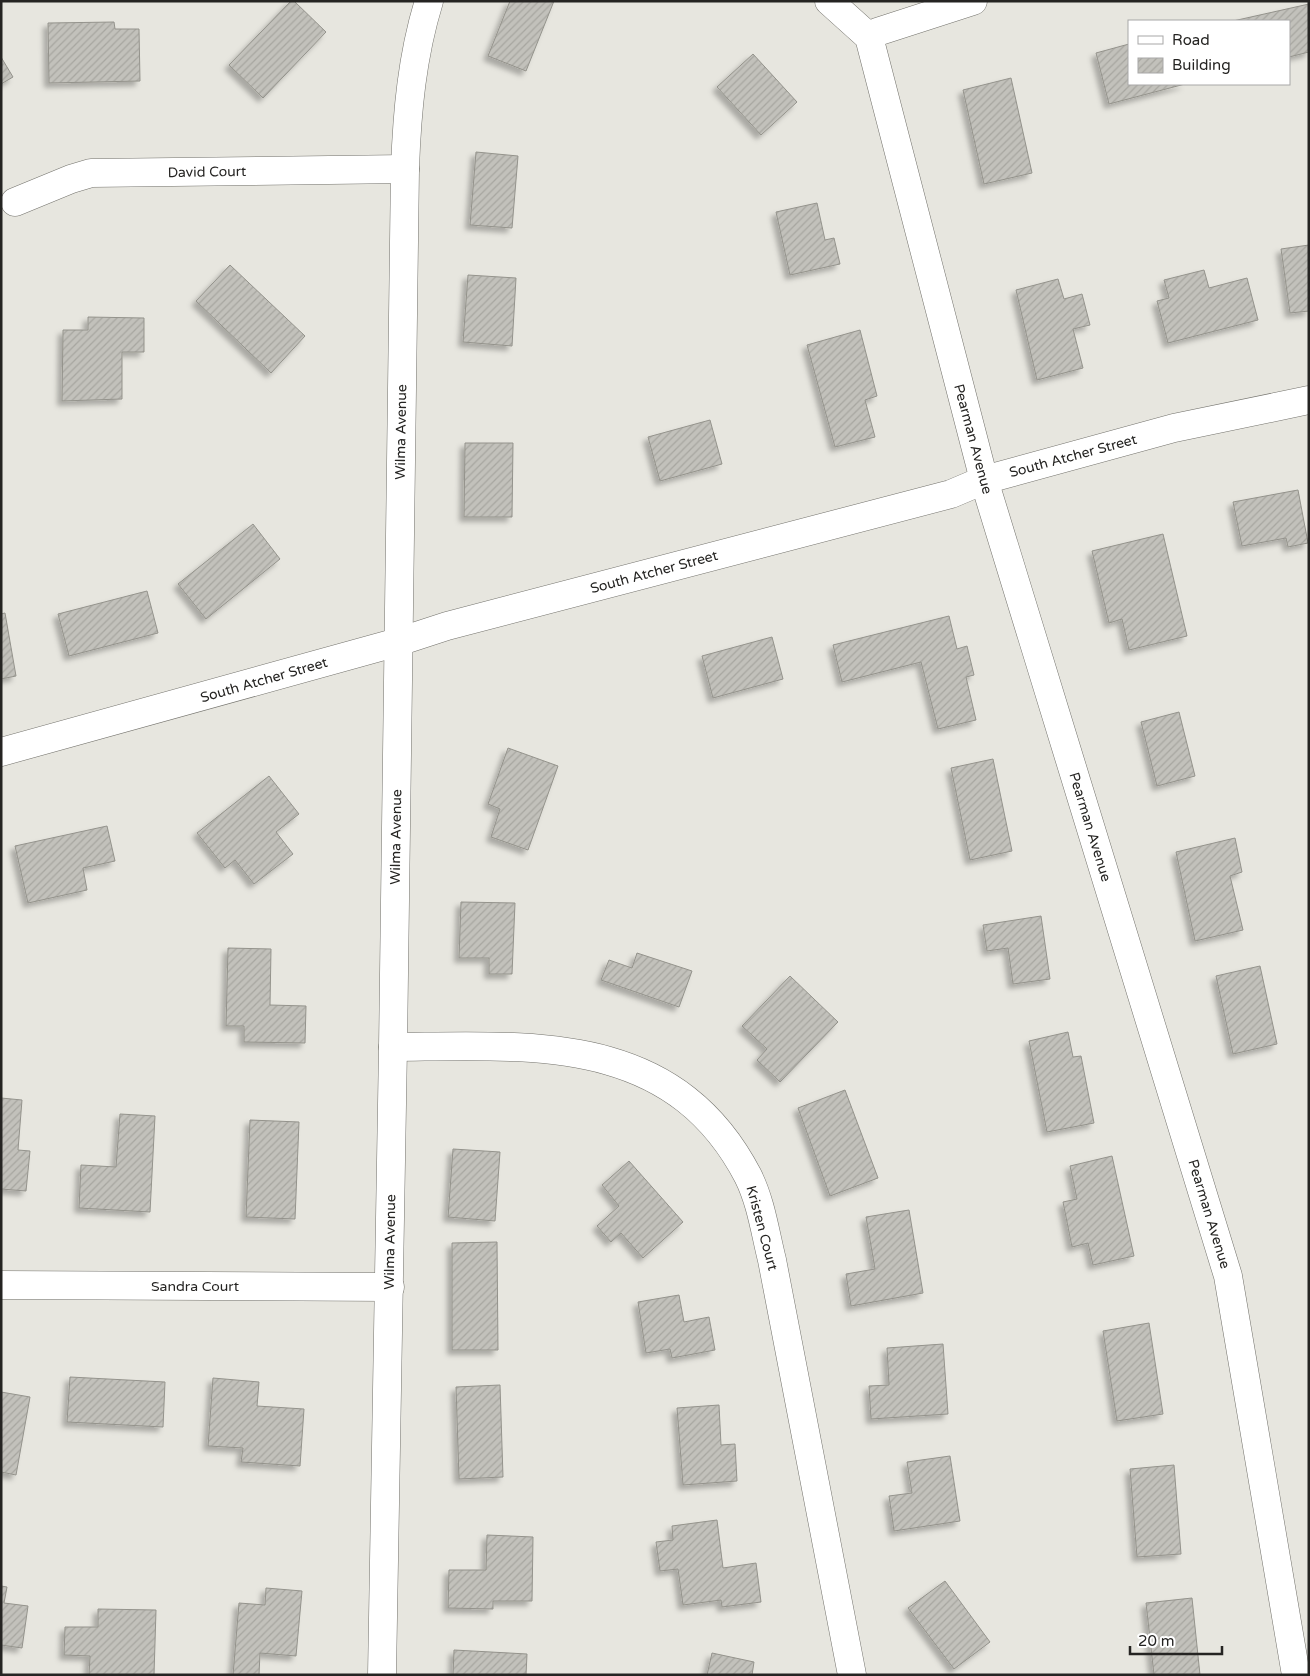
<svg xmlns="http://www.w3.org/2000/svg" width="1310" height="1676" font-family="'Varela Round',sans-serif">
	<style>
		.building { fill: url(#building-hatch); stroke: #94938c; filter: url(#shadow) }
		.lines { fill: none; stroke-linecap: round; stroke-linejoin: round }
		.minor-casing { stroke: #73726c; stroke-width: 29 }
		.minor { stroke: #fff; stroke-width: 28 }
		.labels { text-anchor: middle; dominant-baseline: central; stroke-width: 4.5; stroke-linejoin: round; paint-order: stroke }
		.street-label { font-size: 14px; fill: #252422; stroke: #fff }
	</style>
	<defs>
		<pattern id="building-hatch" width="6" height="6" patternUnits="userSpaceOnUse" patternTransform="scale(1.25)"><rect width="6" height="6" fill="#c2c1bb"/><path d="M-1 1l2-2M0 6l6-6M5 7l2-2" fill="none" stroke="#a7a6a0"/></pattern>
		<filter id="shadow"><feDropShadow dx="-4.5" dy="4.5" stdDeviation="2.5" flood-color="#0004"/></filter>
	</defs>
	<rect width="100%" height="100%" fill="#e7e6df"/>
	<g class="building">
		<polygon points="291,1 294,1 326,32 263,98 229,65"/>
		<polygon points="510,1 554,1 526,71 488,56"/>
		<polygon points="1309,4 1309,52 1289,57 1289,21 1233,21"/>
		<polygon points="114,22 115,29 139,29 140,81 49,83 48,23"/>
		<polygon points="1129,44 1129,84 1185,84 1109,104 1096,53"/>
		<polygon points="753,54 797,102 761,135 717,87"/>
		<polygon points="1,57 13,77 1,84"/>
		<polygon points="1011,78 1032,173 984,184 963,90"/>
		<polygon points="476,152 518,156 512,228 470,225"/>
		<polygon points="817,203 825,240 834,238 840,264 790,275 776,212"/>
		<polygon points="1309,245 1309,311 1290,313 1281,249"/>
		<polygon points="230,265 305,336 271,373 196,301"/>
		<polygon points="1204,270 1209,288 1247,278 1258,320 1168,343 1157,301 1169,298 1164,280"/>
		<polygon points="468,275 516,278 512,346 463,342"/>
		<polygon points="1058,279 1064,299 1082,294 1090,325 1073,329 1083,368 1037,380 1016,290"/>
		<polygon points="88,317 144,318 144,352 122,352 122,399 62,401 63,330 88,330"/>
		<polygon points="860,330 877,396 865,400 875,437 835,447 807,345"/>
		<polygon points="710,420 722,464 660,481 648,437"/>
		<polygon points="465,443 513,443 512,517 464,517"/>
		<polygon points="1298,490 1308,543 1288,547 1286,538 1242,546 1233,502"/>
		<polygon points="253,524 280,559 206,619 178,584"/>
		<polygon points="1163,534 1187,636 1129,650 1122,619 1109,623 1092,551"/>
		<polygon points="147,591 158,633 69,656 58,614"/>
		<polygon points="5,613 16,676 1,679 1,614"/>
		<polygon points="949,616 957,649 967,646 974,675 966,677 976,720 938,729 921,662 842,682 833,645"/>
		<polygon points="772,637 783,679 713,698 702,656"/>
		<polygon points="1179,712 1195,776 1157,786 1141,722"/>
		<polygon points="508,748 558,766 528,850 491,837 500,809 488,804"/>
		<polygon points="993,759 1012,851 970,860 951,768"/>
		<polygon points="269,776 299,814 276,832 293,854 254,884 235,860 225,868 197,833"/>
		<polygon points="107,826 115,861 83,868 87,890 28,903 15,846"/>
		<polygon points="1235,838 1242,872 1230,876 1243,930 1195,941 1176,852"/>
		<polygon points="461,902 515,903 512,974 489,974 489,958 459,958"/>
		<polygon points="1041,916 1050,979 1013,984 1008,948 987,951 983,925"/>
		<polygon points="228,948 271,949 270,1005 306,1006 305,1043 244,1042 244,1026 226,1026"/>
		<polygon points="637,953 692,971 679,1007 601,980 609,960 632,968"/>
		<polygon points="1260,966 1277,1044 1233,1054 1216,976"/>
		<polygon points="790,976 838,1022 780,1082 757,1060 767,1049 742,1026"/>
		<polygon points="1068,1032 1073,1057 1081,1056 1094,1123 1047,1132 1029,1041"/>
		<polygon points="845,1090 878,1178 830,1196 798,1108"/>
		<polygon points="1,1098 22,1100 18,1150 30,1151 26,1191 1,1189"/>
		<polygon points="120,1114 155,1116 150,1212 79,1208 81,1165 116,1167"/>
		<polygon points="250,1120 299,1122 295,1219 246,1217"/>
		<polygon points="453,1149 500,1152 495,1221 448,1217"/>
		<polygon points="1112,1156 1134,1256 1093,1265 1088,1243 1072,1247 1063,1202 1077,1199 1070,1166"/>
		<polygon points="629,1161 683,1222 643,1258 621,1233 611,1242 597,1226 619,1206 602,1185"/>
		<polygon points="909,1210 923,1293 851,1306 846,1274 875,1269 866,1217"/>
		<polygon points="497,1242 498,1350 452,1350 452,1243"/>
		<polygon points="679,1295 684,1322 709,1317 715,1350 672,1358 670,1349 646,1353 638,1302"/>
		<polygon points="1149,1323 1163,1414 1117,1421 1103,1331"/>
		<polygon points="943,1344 948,1414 871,1419 869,1386 889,1385 887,1348"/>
		<polygon points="70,1377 165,1382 163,1427 67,1422"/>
		<polygon points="213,1378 259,1382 257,1406 304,1409 300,1466 241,1462 243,1448 208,1446"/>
		<polygon points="500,1385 503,1477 459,1479 456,1387"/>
		<polygon points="1,1392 30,1397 16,1475 1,1472"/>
		<polygon points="719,1405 721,1445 735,1444 737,1481 683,1485 677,1408"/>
		<polygon points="950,1456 960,1521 894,1531 889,1496 912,1493 907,1462"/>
		<polygon points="1174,1465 1181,1554 1137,1557 1130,1469"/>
		<polygon points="717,1520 723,1568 756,1563 761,1602 722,1607 721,1600 683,1605 678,1569 660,1571 656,1542 673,1540 672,1526"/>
		<polygon points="487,1535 533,1537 532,1601 493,1601 493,1609 448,1608 449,1570 486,1570"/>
		<polygon points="945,1581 990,1642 954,1669 908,1608"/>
		<polygon points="1,1586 7,1587 4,1603 28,1606 22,1648 1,1645"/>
		<polygon points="266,1588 302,1591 296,1656 260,1653 259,1675 233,1675 239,1603 265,1605"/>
		<polygon points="1192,1598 1200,1675 1154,1675 1146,1603"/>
		<polygon points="98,1609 156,1610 154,1675 89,1675 90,1656 64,1655 65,1627 98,1627"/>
		<polygon points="454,1650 527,1654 526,1675 453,1675"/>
		<polygon points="712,1653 754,1662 752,1675 707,1675"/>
	</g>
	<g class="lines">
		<defs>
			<g id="minor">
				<polyline points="829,1 869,37 984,480 1228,1276 1296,1675"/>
				<polyline points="869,37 877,32 973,1"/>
				<polyline points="15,202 71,179 91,173 405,169"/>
				<polyline points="1,752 398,642 447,626 951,494 984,480 1174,428 1309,400"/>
				<path d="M393,1047c138,-1 280,-15 355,129 13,26 17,56 24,84l80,415"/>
				<polyline points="1,1285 390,1287"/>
				<path d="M382,1675l11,-628 12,-878c2,-57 7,-113 24,-168"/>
			</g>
		</defs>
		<use href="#minor" class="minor-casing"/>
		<use href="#minor" class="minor"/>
	</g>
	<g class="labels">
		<g class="street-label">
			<text transform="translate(207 172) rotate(-1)">David Court</text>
			<text transform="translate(401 432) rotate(-89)">Wilma Avenue</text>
			<text transform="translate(973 439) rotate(75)">Pearman Avenue</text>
			<text transform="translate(1073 456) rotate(-15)">South Atcher Street</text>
			<text transform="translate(654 572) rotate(-15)">South Atcher Street</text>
			<text transform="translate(264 680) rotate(-16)">South Atcher Street</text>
			<text transform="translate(1090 827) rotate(73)">Pearman Avenue</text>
			<text transform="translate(396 837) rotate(-89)">Wilma Avenue</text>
			<text transform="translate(1209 1214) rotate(73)">Pearman Avenue</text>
			<text transform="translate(762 1228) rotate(75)">Kristen Court</text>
			<text transform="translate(390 1242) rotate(-89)">Wilma Avenue</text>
			<text x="195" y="1286">Sandra Court</text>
		</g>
	</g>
	<rect width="1310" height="1676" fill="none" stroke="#252422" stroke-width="5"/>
	<rect x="1128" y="20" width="162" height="65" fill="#ffffff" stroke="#a8a7a7"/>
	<rect x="1138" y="36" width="25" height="8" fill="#ffffff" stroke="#a8a7a7"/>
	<text x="1172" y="45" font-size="15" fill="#252422">Road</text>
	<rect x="1138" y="58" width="25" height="15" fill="url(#building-hatch)" stroke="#a8a7a7"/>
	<text x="1172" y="70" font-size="15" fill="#252422">Building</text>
	<path d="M1130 1646v8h92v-8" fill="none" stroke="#252422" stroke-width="2.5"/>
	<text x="1138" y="1646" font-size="15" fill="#252422" stroke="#ffffff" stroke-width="4" paint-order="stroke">20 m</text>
</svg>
